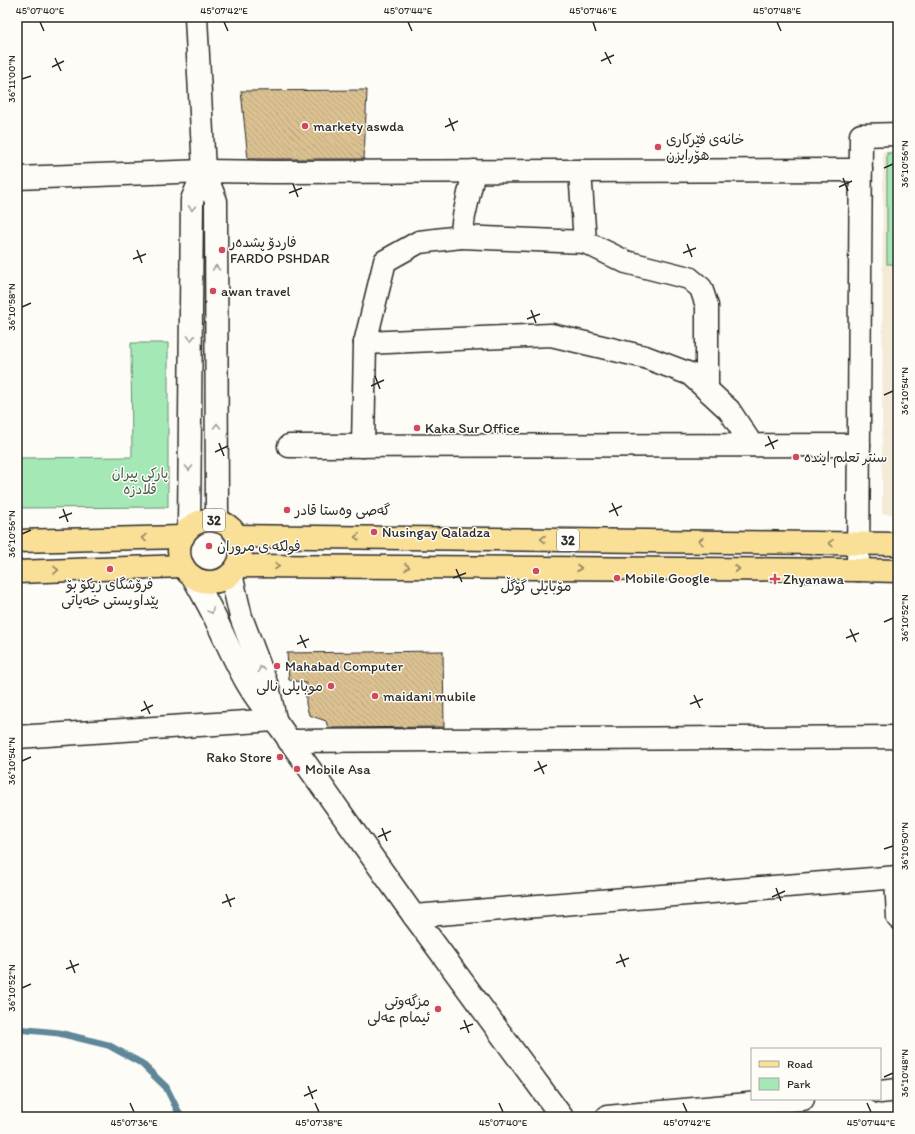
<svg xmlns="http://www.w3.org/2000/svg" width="915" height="1134" font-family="Itim,'Playpen Sans Arabic',sans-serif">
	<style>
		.built { fill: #f3ead8 }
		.green { fill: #a4e9b5; stroke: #688a70 }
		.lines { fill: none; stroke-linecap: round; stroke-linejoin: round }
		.stream { stroke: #608699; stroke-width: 7 }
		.building { fill: url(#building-back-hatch); stroke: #2b2b2b }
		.minor-casing { stroke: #2b2b2b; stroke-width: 25 }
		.major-casing { stroke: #2b2b2b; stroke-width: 25 }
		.minor { stroke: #fdfcf7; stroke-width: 22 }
		.major { stroke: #fadf96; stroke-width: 22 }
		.oneway { stroke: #9e9e9b }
		.oneway2 { stroke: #928560 }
		.ticks { fill: none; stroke: #2b2b2b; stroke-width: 1.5 }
		.poi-dot { fill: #d1495b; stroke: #fdfcf7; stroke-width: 1.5 }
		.labels { text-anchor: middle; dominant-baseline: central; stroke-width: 3; stroke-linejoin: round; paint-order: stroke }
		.shield { fill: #fdfcf7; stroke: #6a6a68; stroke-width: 1 }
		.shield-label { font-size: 13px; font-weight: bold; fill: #2b2b2b }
		.poi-label { font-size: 14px; fill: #2b2b2b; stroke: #fdfcf7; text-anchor: start }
		.park-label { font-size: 14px; fill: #495a4e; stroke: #fdfcf7 }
		.neatline { fill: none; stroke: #2b2b2b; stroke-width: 1.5 }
		.ticks-label { font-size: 10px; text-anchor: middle; fill: #2b2b2b }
	</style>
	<defs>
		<pattern id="building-back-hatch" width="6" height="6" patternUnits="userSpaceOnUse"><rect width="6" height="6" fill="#dbc191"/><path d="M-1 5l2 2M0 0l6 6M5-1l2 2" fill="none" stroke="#bca67d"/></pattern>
	</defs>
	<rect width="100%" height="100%" fill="#fdfcf7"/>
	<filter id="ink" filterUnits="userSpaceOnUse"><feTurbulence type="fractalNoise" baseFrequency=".025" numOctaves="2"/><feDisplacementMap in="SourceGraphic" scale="8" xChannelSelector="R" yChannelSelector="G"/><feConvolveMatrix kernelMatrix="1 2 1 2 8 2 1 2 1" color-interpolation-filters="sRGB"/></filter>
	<g filter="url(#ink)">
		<polygon class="built" points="883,151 898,151 898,514 882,514"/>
		<g class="green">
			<rect x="887" y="153" width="11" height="111"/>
			<polygon points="131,343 168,343 168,507 17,508 17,458 132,457"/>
		</g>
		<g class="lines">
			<polyline class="stream" points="17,1029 59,1033 108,1045 141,1063 166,1087 181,1117"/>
		</g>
		<g class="building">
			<polygon points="367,90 364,159 248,159 241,91"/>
			<polygon points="443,651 444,727 328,728 326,721 309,715 306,704 306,683 289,680 287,653"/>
		</g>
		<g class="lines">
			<defs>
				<g id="minor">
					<polyline points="196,17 204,171 216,201 217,521"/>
					<polyline points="580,171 585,242 626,262 689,278 701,288 707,306 707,390"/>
					<polyline points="17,178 204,171 274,172 861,170"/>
					<polyline points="461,237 585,242"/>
					<polyline points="365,343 551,335 645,357 690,374 729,410 752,445"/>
					<polyline points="289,446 859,445"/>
					<polyline points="363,446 365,343 385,261 419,242 461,237 464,216 474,171"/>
					<polyline points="189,528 192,200 204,171"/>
					<polyline points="858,570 861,135 898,134"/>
					<polyline points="231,574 241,617 269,691 275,719"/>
					<path d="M193,577c8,14 16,28 23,43 17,35 31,72 59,100l139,196 148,201"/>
					<polyline points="17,737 275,720"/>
					<polyline points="289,741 898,737"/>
					<polyline points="896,877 898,918"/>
					<polyline points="414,916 898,877"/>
					<polyline points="880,1092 898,1090"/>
					<polyline points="607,1117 803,1099"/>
				</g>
				<g id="major">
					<circle cx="210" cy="551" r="31"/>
					<polyline points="238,536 898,544"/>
					<polyline points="17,541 183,537"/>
					<polyline points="238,566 858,570 898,571"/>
					<polyline points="17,572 183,566"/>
				</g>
			</defs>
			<use href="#minor" class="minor-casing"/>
			<use href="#major" class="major-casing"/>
			<use href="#minor" class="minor"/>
			<use href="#major" class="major"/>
		</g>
		<defs><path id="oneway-chevron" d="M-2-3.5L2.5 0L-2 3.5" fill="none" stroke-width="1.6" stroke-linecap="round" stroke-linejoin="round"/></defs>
		<g class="oneway">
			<use href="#oneway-chevron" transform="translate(192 208) rotate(91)"/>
			<use href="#oneway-chevron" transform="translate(216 268) rotate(-90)"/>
			<use href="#oneway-chevron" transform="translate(191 338) rotate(91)"/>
			<use href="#oneway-chevron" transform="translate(217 426) rotate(-90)"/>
			<use href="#oneway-chevron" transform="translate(189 468) rotate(91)"/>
			<use href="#oneway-chevron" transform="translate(211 611) rotate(62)"/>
			<use href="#oneway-chevron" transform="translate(261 669) rotate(-112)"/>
		</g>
		<g class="oneway2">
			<use href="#oneway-chevron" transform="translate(357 537) rotate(-179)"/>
			<use href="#oneway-chevron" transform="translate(144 538) rotate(179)"/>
			<use href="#oneway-chevron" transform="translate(543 539) rotate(-179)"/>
			<use href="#oneway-chevron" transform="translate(701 541) rotate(-179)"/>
			<use href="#oneway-chevron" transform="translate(831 543) rotate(-179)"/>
			<use href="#oneway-chevron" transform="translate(277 566)"/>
			<use href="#oneway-chevron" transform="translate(407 567)"/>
			<use href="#oneway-chevron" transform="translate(579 568)"/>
			<use href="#oneway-chevron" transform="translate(737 569)"/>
			<use href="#oneway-chevron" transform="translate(56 570) rotate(-2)"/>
		</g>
	</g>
	<path class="ticks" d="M40,22l4,9M224,22l4,9M408,22l4,9M593,22l3,9M777,22l4,9M605,52l6,12M55,58l6,13M601,61l13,-6M52,67l12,-6M22,79l9,-3M449,118l5,13M445,127l13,-6M884,168l9,-4M843,178l5,13M293,184l5,13M839,187l13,-6M289,193l13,-5M687,244l5,13M137,250l5,13M683,253l13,-5M133,259l13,-5M22,307l9,-4M531,310l5,13M527,319l13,-5M375,376l5,13M371,386l13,-6M884,395l9,-4M768,436l6,13M219,443l5,13M765,446l13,-6M215,452l13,-6M612,503l6,13M63,509l5,13M609,512l13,-6M59,518l13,-5M22,534l9,-4M456,569l6,13M453,578l13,-5M884,622l9,-4M850,629l6,13M300,635l6,13M846,638l13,-5M297,644l12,-5M694,695l6,13M144,701l6,13M690,704l13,-5M141,711l12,-6M22,761l9,-4M538,761l6,13M534,771l13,-6M382,828l5,13M378,837l13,-6M884,849l9,-3M776,888l5,13M226,894l5,13M772,897l13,-6M222,903l13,-5M620,954l5,13M70,960l5,13M616,963l13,-5M66,969l13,-5M22,988l9,-4M464,1020l5,13M460,1029l13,-5M884,1077l9,-4M308,1086l5,13M304,1096l13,-6M130,1103l4,9M315,1103l4,9M499,1103l4,9M683,1103l4,9M867,1103l4,9"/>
	<g class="poi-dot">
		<circle cx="305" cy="126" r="4"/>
		<circle cx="658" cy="147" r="4"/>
		<circle cx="222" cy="250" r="4"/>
		<circle cx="213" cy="291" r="4"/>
		<circle cx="417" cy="428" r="4"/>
		<circle cx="796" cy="457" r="4"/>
		<circle cx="287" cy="510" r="4"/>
		<circle cx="374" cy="532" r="4"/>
		<circle cx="209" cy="546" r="4"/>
		<circle cx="110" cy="569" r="4"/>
		<circle cx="536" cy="571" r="4"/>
		<circle cx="617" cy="578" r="4"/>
		<path d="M773 573h4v4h4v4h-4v4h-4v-4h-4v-4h4z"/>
		<circle cx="277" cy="666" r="4"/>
		<circle cx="331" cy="686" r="4"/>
		<circle cx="375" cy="696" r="4"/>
		<circle cx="280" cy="757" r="4"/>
		<circle cx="297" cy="769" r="4"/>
		<circle cx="438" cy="1009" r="4"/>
	</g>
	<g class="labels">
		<g class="shield">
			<rect x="203" y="509" width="22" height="22" rx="3"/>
			<rect x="557" y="529" width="22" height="22" rx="3"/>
		</g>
		<g class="shield-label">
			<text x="214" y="520">32</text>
			<text x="568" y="540">32</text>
		</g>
		<g class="poi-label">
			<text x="313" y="126">markety aswda</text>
			<text x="666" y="139">خانەی فێرکاری<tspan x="666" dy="16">هۆرایزن</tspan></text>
			<text x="230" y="242">فاردۆ پشدەر<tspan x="230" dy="16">FARDO PSHDAR</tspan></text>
			<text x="221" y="291">awan travel</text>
			<text x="425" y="428">Kaka Sur Office</text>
			<text x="804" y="457">سنتر تعلم اينده</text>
			<text x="295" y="510">گەصی وەستا قادر</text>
			<text x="382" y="532">Nusingay Qaladza</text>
			<text x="217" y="546">فولکه ی مروران</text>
			<text x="625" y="578">Mobile Google</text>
			<text x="783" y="579">Zhyanawa</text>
			<text x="110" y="584" text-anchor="middle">فرۆشگای زیکۆ بۆ<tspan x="110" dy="16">پێداویستی خەیاتی</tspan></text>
			<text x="536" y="586" text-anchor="middle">مۆبایلی گۆگڵ</text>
			<text x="285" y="666">Mahabad Computer</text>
			<text x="323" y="686" text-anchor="end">موبايلى نالى</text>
			<text x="383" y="696">maidani mubile</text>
			<text x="272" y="757" text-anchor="end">Rako Store</text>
			<text x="305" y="769">Mobile Asa</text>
			<text x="430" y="1001" text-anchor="end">مزگەوتی<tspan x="430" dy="16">ئیمام عەلی</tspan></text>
		</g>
		<g class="park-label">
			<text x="140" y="473">پارکی پیران<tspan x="140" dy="16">قلادزه</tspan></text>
		</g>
	</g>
	<rect width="915" height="1134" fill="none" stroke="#fdfcf7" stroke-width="44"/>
	<rect x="751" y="1048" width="130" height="52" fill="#fdfcf7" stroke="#a9a8a5"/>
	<rect x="759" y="1061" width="20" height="6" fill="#fadf96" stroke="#a9a8a5"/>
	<text x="787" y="1068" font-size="12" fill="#2b2b2b">Road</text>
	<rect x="759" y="1078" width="20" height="12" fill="#a4e9b5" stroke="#a9a8a5"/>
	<text x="787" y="1088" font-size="12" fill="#2b2b2b">Park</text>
	<rect x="22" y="22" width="871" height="1090" class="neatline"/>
	<g class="ticks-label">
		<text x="40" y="14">45°07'40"E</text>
		<text x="224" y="14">45°07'42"E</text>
		<text x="408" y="14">45°07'44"E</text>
		<text x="593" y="14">45°07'46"E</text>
		<text x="777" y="14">45°07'48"E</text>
		<text transform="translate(11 79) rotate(-90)" y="4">36°11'00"N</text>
		<text transform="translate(904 164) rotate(-90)" y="4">36°10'56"N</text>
		<text transform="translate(11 307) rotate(-90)" y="4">36°10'58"N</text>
		<text transform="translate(904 391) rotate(-90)" y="4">36°10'54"N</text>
		<text transform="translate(11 534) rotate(-90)" y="4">36°10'56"N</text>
		<text transform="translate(904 618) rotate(-90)" y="4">36°10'52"N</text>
		<text transform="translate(11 761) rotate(-90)" y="4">36°10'54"N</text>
		<text transform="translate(904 846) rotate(-90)" y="4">36°10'50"N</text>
		<text transform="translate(11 988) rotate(-90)" y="4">36°10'52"N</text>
		<text transform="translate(904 1073) rotate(-90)" y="4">36°10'48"N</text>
		<text x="134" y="1126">45°07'36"E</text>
		<text x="319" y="1126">45°07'38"E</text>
		<text x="503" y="1126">45°07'40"E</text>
		<text x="687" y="1126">45°07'42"E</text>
		<text x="871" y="1126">45°07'44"E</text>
	</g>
</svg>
